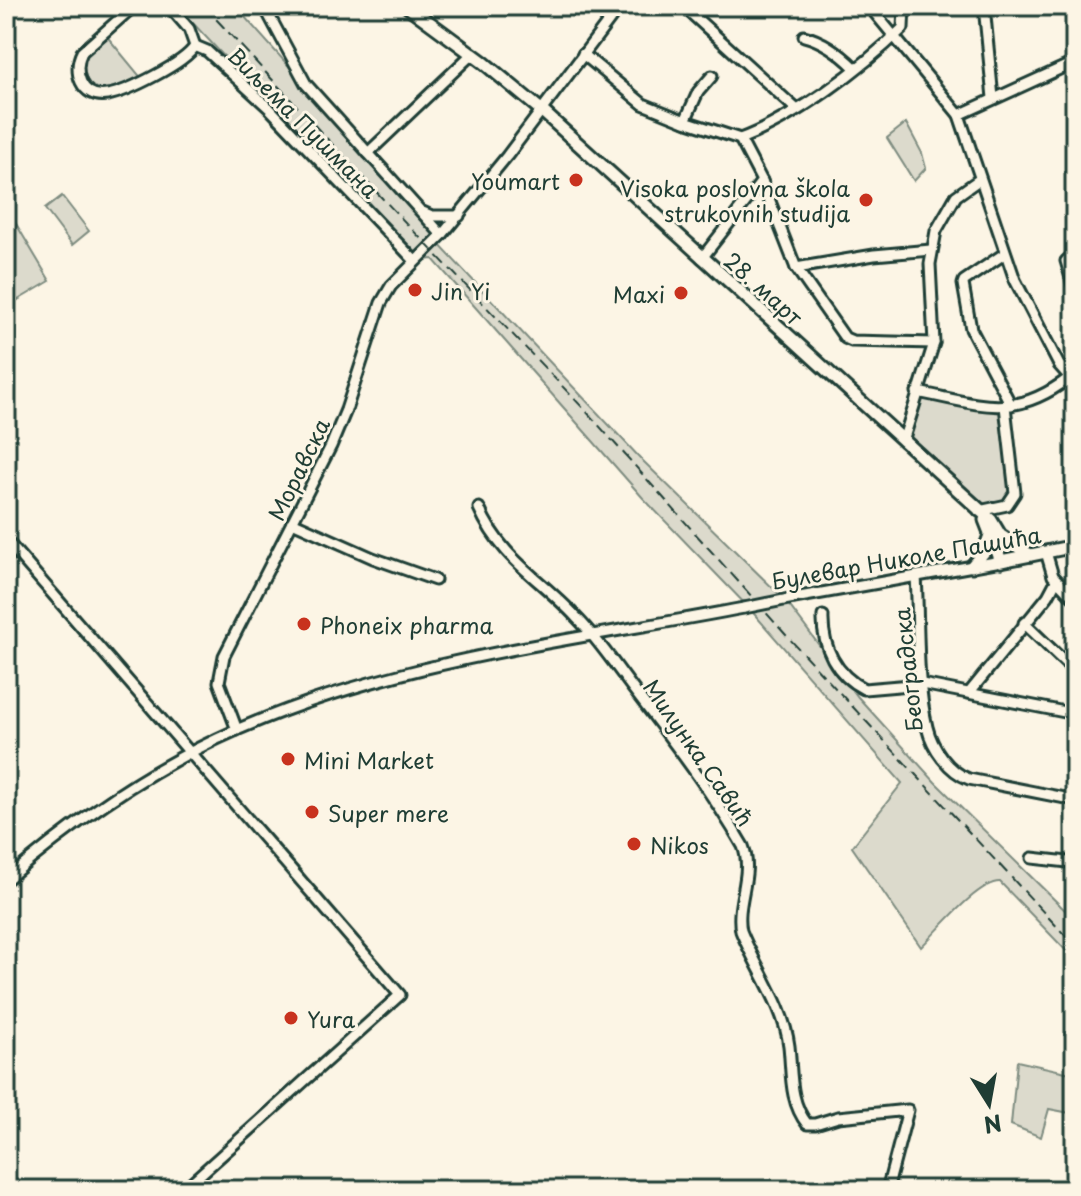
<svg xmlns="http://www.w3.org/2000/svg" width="1081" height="1196" font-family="'Playpen Sans',sans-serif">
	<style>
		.green { fill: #dcdacc; stroke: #7e8c80; stroke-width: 2 }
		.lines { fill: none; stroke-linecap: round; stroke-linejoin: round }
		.minor-casing { stroke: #1f3d34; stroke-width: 15 }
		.major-casing { stroke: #1f3d34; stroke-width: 17 }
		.minor { stroke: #fcf5e5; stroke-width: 9 }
		.major { stroke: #fcf5e5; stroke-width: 11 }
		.rail { stroke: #1f3d34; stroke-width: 2; stroke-dasharray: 12 6; stroke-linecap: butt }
		.minor-bridge-casing { stroke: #1f3d34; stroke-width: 15; stroke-linecap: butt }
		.minor-bridge { stroke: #fcf5e5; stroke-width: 9 }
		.poi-dot { fill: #c8321e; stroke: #fcf5e5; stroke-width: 3 }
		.labels { text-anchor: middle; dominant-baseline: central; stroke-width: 6; stroke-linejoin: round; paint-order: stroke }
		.street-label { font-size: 22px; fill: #1f3d34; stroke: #fcf5e5 }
		.poi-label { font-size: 22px; fill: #1f3d34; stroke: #fcf5e5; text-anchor: start }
	</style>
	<rect width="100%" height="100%" fill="#fcf5e5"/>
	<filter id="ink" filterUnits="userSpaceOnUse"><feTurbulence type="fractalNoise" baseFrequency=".0125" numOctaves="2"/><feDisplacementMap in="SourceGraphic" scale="16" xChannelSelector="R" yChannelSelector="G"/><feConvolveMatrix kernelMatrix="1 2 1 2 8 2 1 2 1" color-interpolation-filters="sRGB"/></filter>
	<g filter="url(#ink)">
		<g class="green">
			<path d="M177,6h58l205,229 -5,5 206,219 144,141 73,97 77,85 140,138v40l-75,-78c-22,-1 -62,49 -79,65l-69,-100 50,-64 -154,-176 -105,-109 -210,-239 -18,2z"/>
			<polygon points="105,34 143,80 107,95 81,85 82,52"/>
			<polygon points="906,123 922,153 926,168 914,181 887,138"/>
			<polygon points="62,196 89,231 72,245 45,209"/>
			<polygon points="6,207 50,281 6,307"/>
			<polygon points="917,392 1005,406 1012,501 979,511 903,441"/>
			<polygon points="1017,1061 1075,1074 1075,1114 1049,1109 1041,1137 1011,1125"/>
		</g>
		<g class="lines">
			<defs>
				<g id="minor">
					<path d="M134,6l-52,46c-10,19 -1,47 25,43 20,-3 78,-32 88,-49"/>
					<polyline points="169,6 189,29 195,46"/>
					<polyline points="264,6 306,84 442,235"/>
					<polyline points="683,6 796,109"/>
					<polyline points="869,6 959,115 1015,280 1059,365 1075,383"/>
					<polyline points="984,6 993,98"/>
					<path d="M804,36c20,5 37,18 51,32"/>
					<polyline points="195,46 207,51 269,108 415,261"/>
					<path d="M583,54l60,50 42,17 55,18c55,-21 120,-69 163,-111l1,-22"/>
					<polyline points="959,115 1075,62"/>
					<polyline points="685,121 698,92 712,76"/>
					<polyline points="740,139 762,181 796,268 845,338 852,341 934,343"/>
					<polyline points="368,153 472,54"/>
					<polyline points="423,212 432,216 459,216"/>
					<polyline points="1075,253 1066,261 1075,292"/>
					<polyline points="1004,254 964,281 963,284 971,329 1011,405"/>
					<polyline points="702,258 762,181"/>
					<polyline points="796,268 874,255 931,250"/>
					<path d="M917,392c63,12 96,29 152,-14"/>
					<polyline points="903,441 934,343 930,264 936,231 956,196 980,179"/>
					<path d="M479,508c22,51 61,70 97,109 23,23 41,51 61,77 38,50 75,98 106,152 11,28 -8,57 -2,85 15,38 43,74 48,115 3,27 0,55 18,78h8l23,-7 70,-7 -21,80"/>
					<polyline points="979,511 1007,505 1015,493 1005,406"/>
					<polyline points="292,522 373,558 435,580"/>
					<polyline points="6,540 400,995 183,1190"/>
					<polyline points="1046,552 1053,576 1075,599"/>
					<path d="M916,576c3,48 0,105 11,151 5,21 22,45 42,52l106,21"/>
					<polyline points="794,598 1001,561"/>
					<path d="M823,616c-1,31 13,59 41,73l58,-5 153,30"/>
					<polyline points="1024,623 1075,672"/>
					<polyline points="969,693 1048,596 1056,581"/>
					<polyline points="237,730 219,682 224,656 331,446 346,410 381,303 391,286 442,235 507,156 620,6"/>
					<polyline points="1032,858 1068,862 1075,866"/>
					<path d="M6,880c64,-55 135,-105 211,-141 165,-78 350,-97 527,-131"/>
				</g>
				<g id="major">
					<polyline points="407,6 483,62 541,110 991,520 1000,535 1030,555"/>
					<polyline points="985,520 1001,561"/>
					<polyline points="1001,561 1075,546"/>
					<polyline points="972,566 984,552 990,535"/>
				</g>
			</defs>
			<use href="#minor" class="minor-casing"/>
			<use href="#major" class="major-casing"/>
			<use href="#minor" class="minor"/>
			<use href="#major" class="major"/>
			<polyline class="rail" points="204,6 382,198 585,410 786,635 1075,946"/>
			<defs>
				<polyline id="minor-bridge" points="744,608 794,598"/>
			</defs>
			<use href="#minor-bridge" class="minor-bridge-casing"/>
			<use href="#minor-bridge" class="minor-bridge"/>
		</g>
	</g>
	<g class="poi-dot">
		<circle cx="576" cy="180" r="8"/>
		<circle cx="866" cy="200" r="8"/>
		<circle cx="415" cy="290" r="8"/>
		<circle cx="681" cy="293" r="8"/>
		<circle cx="304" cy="624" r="8"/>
		<circle cx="288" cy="759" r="8"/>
		<circle cx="312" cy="812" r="8"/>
		<circle cx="634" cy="844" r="8"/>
		<circle cx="291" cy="1018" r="8"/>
	</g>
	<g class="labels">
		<g class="street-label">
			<text transform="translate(304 122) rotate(45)">Виљема Пушмана</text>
			<text transform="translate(764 288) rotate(42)">28. март</text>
			<text transform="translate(298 469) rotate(-64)">Моравска</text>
			<text transform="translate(906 557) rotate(-10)">Булевар Николе Пашића</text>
			<text transform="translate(907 670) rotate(-96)">Београдска</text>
			<text transform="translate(699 752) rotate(55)">Милунка Савић</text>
		</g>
		<g class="poi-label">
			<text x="560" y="180" text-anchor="end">Youmart</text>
			<text x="850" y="187" text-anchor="end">Visoka poslovna škola<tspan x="850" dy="25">strukovnih studija</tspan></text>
			<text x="431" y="290">Jin Yi</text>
			<text x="665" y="293" text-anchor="end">Maxi</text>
			<text x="320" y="624">Phoneix pharma</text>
			<text x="304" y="759">Mini Market</text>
			<text x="328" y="812">Super mere</text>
			<text x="650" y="844">Nikos</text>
			<text x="307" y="1018">Yura</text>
		</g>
	</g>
	<rect width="1081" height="1196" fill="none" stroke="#fcf5e5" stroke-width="32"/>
	<rect x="16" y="16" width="1049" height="1164" fill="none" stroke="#1f3d34" stroke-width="3" filter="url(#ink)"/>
	<g transform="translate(989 1104) rotate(169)" stroke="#fcf5e5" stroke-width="6" paint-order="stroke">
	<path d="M0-6L14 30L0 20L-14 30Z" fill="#1f3d34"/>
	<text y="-12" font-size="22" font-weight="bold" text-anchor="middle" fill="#1f3d34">N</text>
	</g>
</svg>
